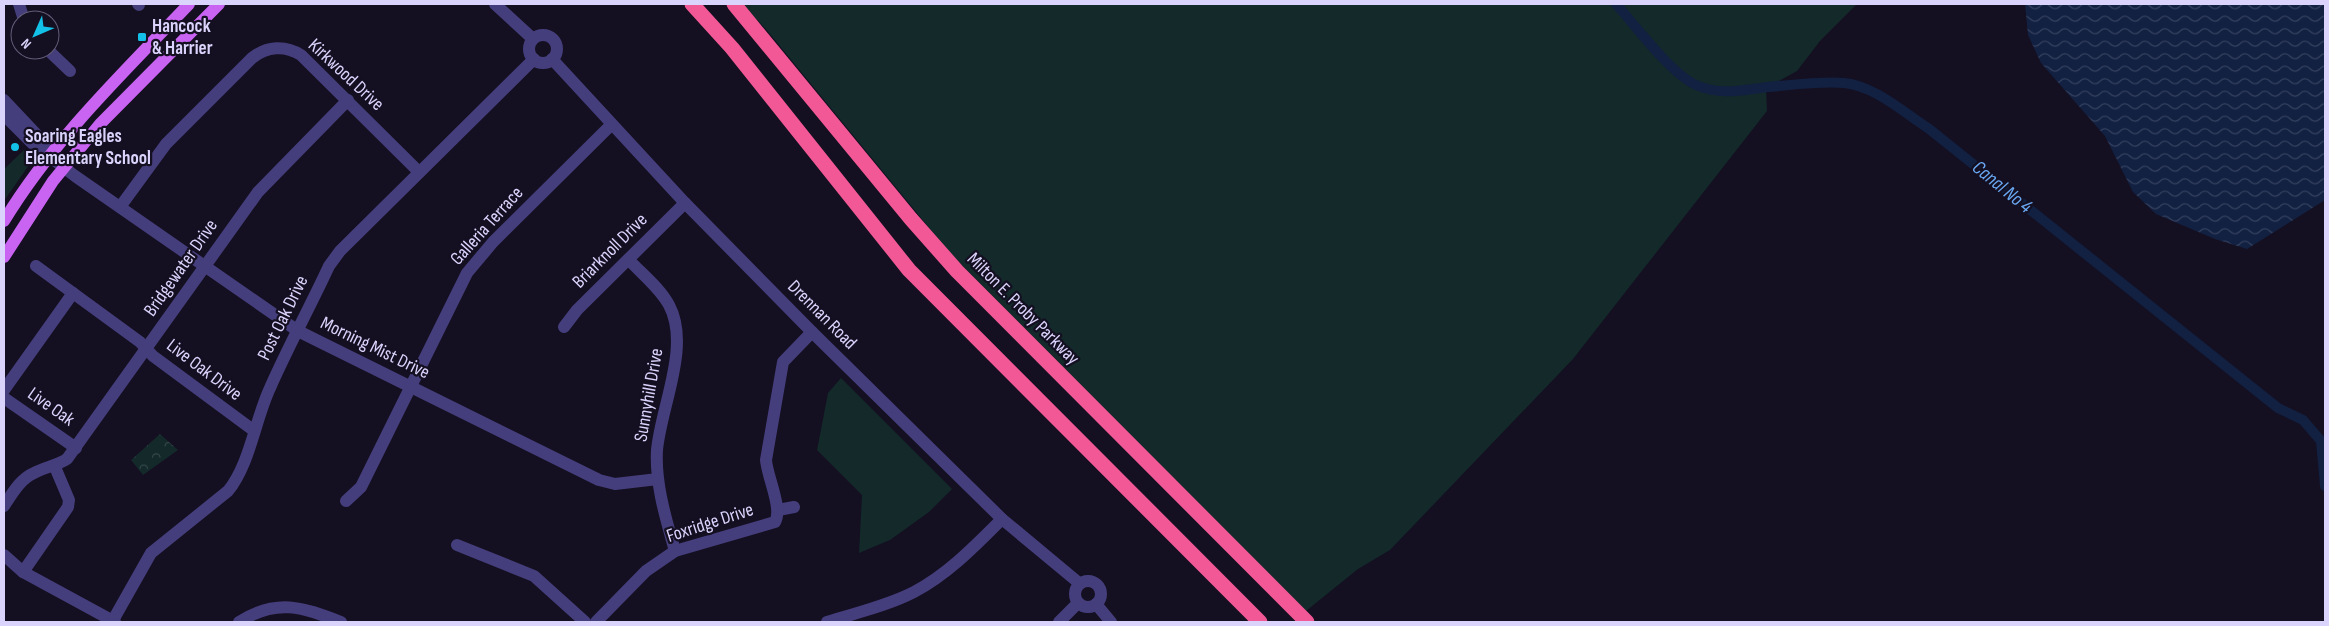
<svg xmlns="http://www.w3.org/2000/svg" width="2329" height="626" font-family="'Sofia Sans Condensed',sans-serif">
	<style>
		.grass { fill: #13292a }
		.park { fill: url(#park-crowns) }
		.water { fill: url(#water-waves) }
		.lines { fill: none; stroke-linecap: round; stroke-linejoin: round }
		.canal { stroke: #122142; stroke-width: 10 }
		.minor { stroke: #453e7c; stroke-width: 12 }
		.major { stroke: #c863f2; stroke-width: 12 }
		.highway { stroke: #f15895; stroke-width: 15 }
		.poi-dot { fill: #13c0e7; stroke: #140f21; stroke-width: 2 }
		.labels { text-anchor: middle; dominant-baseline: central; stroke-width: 4.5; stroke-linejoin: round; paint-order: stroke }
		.poi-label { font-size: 19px; font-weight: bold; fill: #dad3fb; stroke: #140f21; text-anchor: start }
		.street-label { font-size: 19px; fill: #dad3fb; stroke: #140f21 }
		.water-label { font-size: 20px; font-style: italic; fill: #69a8f2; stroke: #140f21 }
	</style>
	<defs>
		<pattern id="park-crowns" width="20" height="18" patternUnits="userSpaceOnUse" patternTransform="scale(1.25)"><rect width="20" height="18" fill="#13292a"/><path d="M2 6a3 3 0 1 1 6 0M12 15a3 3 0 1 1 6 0" fill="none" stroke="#35474a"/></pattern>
		<pattern id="water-waves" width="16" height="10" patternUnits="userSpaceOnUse" patternTransform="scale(1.25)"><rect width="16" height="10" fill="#122142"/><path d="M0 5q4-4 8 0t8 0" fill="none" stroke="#34405e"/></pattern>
	</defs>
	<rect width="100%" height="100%" fill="#140f21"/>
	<g class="grass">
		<polygon points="741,4 1857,4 1820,41 1797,71 1766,88 1767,111 1573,359 1390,550 1358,569 1306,611 949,252 765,28"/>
		<polygon points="25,149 29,165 4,201 4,169"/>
		<polygon points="841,378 952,489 929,512 890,540 859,553 862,495 817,450 828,393"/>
	</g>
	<polygon class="park" points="160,434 178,450 143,475 131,460"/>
	<polygon class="water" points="2025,4 2325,4 2325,200 2247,249 2215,239 2156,214 2133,192 2105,136 2041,63 2028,35"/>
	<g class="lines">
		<path class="canal" d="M1616,4c20,22 54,69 80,81 25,11 46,5 72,2 24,-2 52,-6 76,-4 31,3 59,29 84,45l350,280 25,12 18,21 4,45"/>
		<g class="minor">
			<polyline points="19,4 24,20"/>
			<polyline points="138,4 139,5"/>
			<polyline points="495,4 533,39"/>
			<circle cx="543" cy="49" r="14"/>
			<polyline points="48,50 70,71"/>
			<polyline points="552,59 685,203 812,332 1002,519 1079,583"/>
			<polyline points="4,100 38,136 48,152"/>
			<polyline points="4,115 33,144 75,176 298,331 599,480 615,484 658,479"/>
			<path d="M120,207l46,-63 86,-86c15,-12 33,-13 49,-3l117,116"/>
			<path d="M629,260c13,14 31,28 40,45 22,41 -8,101 -12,145 -2,34 9,69 18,101"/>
			<polyline points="36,266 140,342 153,356 253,430"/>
			<polyline points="564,327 577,310 685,203"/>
			<polyline points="4,390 73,293"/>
			<polyline points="4,398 76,448"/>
			<polyline points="346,501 361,487 467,273 493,242 611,125"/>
			<path d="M4,506c8,-12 16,-27 30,-33 11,-6 22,-7 33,-14l191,-267 90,-92"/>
			<polyline points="778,510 794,507"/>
			<polyline points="457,545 534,576 585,622"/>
			<polyline points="4,555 23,572 115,622"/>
			<polyline points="23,572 68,507 69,500 55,467"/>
			<circle cx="1088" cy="594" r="13"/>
			<polyline points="1096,604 1111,622"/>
			<path d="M112,622l39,-69 77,-62c22,-27 27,-71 42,-103 18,-41 40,-81 59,-122l11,-15 194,-192"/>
			<path d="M239,622c38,-24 63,-15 102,0"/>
			<path d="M596,622l50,-51 29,-20 100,-29c8,-13 -8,-46 -9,-62l17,-98 29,-30"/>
			<path d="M827,622c28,-9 60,-16 87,-30 34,-18 61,-46 88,-73"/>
			<polyline points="1059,622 1078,603"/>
		</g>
		<g class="major">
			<path d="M4,221c49,-81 120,-149 185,-217"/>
			<polyline points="4,257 53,181 100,124 219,4"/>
		</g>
		<g class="highway">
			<polyline points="692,4 732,48 909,270 1260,622"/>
			<polyline points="734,4 911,219 957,271 1307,622"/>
		</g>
	</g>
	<g class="poi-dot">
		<rect x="137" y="32" width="10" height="10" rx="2.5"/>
		<circle cx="15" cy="147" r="5"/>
	</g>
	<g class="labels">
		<g class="poi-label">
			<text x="152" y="26">Hancock<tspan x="152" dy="22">&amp; Harrier</tspan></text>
			<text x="25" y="136">Soaring Eagles<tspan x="25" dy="22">Elementary School</tspan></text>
		</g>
		<g class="street-label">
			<text transform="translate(346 75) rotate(43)">Kirkwood Drive</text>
			<text transform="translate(487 226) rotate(-48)">Galleria Terrace</text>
			<text transform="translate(610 251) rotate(-45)">Briarknoll Drive</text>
			<text transform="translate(181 268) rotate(-55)">Bridgewater Drive</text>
			<text transform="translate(1023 309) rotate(45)">Milton E. Proby Parkway</text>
			<text transform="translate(822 315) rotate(45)">Drennan Road</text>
			<text transform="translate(283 318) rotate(-64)">Post Oak Drive</text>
			<text transform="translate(375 348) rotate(26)">Morning Mist Drive</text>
			<text transform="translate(204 370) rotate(37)">Live Oak Drive</text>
			<text transform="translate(649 395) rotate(-80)">Sunnyhill Drive</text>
			<text transform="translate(51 407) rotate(35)">Live Oak</text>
			<text transform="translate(710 523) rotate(-18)">Foxridge Drive</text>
		</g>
		<g class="water-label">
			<text transform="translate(2002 187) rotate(39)">Canal No 4</text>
		</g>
	</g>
	<rect width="2329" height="626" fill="none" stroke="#dad3fb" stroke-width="10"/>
	<g transform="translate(35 35) rotate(225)"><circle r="24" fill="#140f21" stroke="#635d78"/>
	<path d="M0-4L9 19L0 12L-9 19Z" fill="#13c0e7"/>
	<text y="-8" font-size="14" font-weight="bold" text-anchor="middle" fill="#dad3fb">N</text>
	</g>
</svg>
